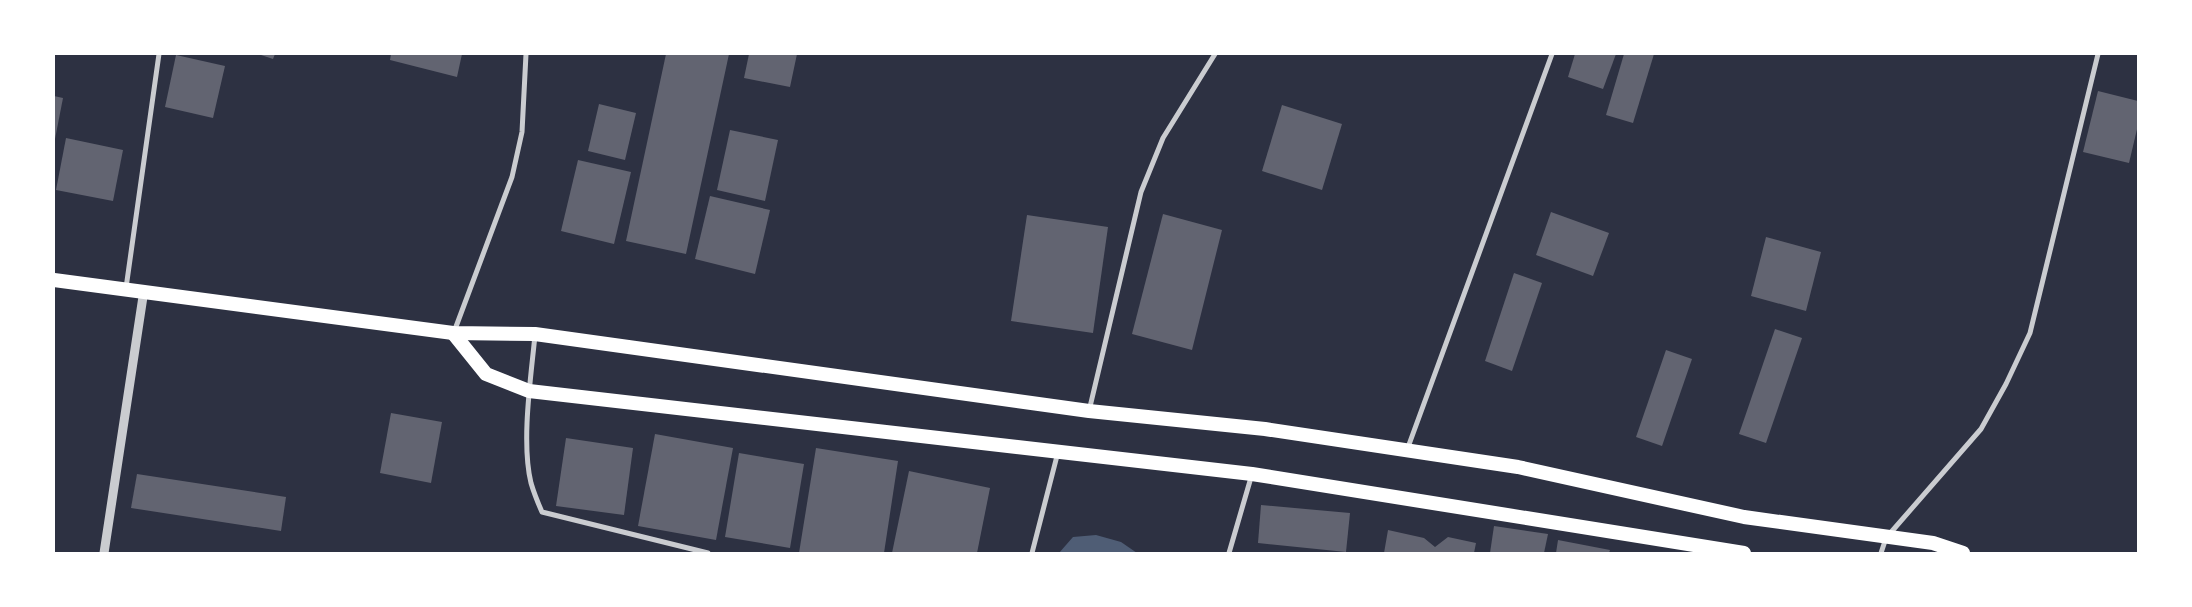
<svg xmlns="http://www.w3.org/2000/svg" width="2192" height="607" font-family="'IBM Plex Sans',sans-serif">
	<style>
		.water { fill: #4f5d75 }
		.building { fill: #626471 }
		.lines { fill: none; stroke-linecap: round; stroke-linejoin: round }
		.minor { stroke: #caccd0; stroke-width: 5 }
		.tertiary { stroke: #caccd0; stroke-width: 9 }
		.trunk { stroke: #fff; stroke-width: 14 }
	</style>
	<rect width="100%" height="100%" fill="#2d3142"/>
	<polygon class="water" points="1096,535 1121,542 1137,553 1059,553 1073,537"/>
	<g class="building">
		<polygon points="258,54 275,54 273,59"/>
		<polygon points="391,54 462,54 457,77 390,60"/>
		<polygon points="666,54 729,54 686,254 626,241"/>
		<polygon points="749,54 797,54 790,87 744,78"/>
		<polygon points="1575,54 1616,54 1603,89 1568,77"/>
		<polygon points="1624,54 1654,54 1633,123 1606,115"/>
		<polygon points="176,55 225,66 213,118 165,107"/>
		<polygon points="2098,91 2138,101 2138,125 2129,163 2083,152"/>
		<polygon points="54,96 63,98 55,139 54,138"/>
		<polygon points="599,104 636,113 625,160 588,151"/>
		<polygon points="1282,105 1342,124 1322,190 1262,171"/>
		<polygon points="730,130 778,140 765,201 717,190"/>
		<polygon points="66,138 123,150 113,201 56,190"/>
		<polygon points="578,160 631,172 614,244 561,231"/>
		<polygon points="710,196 770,210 755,274 695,259"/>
		<polygon points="1551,212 1609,233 1593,276 1536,255"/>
		<polygon points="1163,214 1222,230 1192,350 1132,334"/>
		<polygon points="1027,215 1108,227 1093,333 1011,321"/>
		<polygon points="1766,237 1821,252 1806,311 1751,296"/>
		<polygon points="1514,273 1542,283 1512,371 1485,361"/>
		<polygon points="1775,329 1802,338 1766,443 1739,434"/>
		<polygon points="1666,350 1692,359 1662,446 1636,437"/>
		<polygon points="391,413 442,422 431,483 380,473"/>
		<polygon points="655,434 733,448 716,540 638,526"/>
		<polygon points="566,438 633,448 624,515 556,506"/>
		<polygon points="816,448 898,461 884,553 799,553"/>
		<polygon points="739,453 804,464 790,548 725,537"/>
		<polygon points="909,471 990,488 977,553 892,553"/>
		<polygon points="137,474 286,497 281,531 131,508"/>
		<polygon points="1261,505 1350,513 1346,552 1258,543"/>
		<polygon points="1494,526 1548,534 1544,553 1490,553"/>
		<polygon points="1388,530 1424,538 1435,547 1448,537 1476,543 1474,553 1384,553"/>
		<polygon points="1558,540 1610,550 1609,553 1556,553"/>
	</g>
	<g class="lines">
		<g class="minor">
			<polyline points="126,288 159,54"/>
			<polyline points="454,332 512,177 522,132 526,54"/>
			<path d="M535,335c-4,42 -14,107 -4,148 3,10 7,20 11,29l166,41"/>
			<polyline points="1089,411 1141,192 1163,138 1215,54"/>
			<polyline points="1407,450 1552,54"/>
			<polyline points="1032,553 1058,452"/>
			<polyline points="1229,553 1252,474"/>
			<polyline points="1881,553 1886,538 1981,429 2006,384 2030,333 2098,54"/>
		</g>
		<polyline class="tertiary" points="104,553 144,290"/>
		<g class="trunk">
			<polyline points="54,280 453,333 535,334 1089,411 1265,429 1518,467 1744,517 1933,543 1963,553"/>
			<polyline points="453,333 486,374 529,391 1252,474 1744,553"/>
		</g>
	</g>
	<rect width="2192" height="607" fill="none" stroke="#ffffff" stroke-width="110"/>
</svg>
